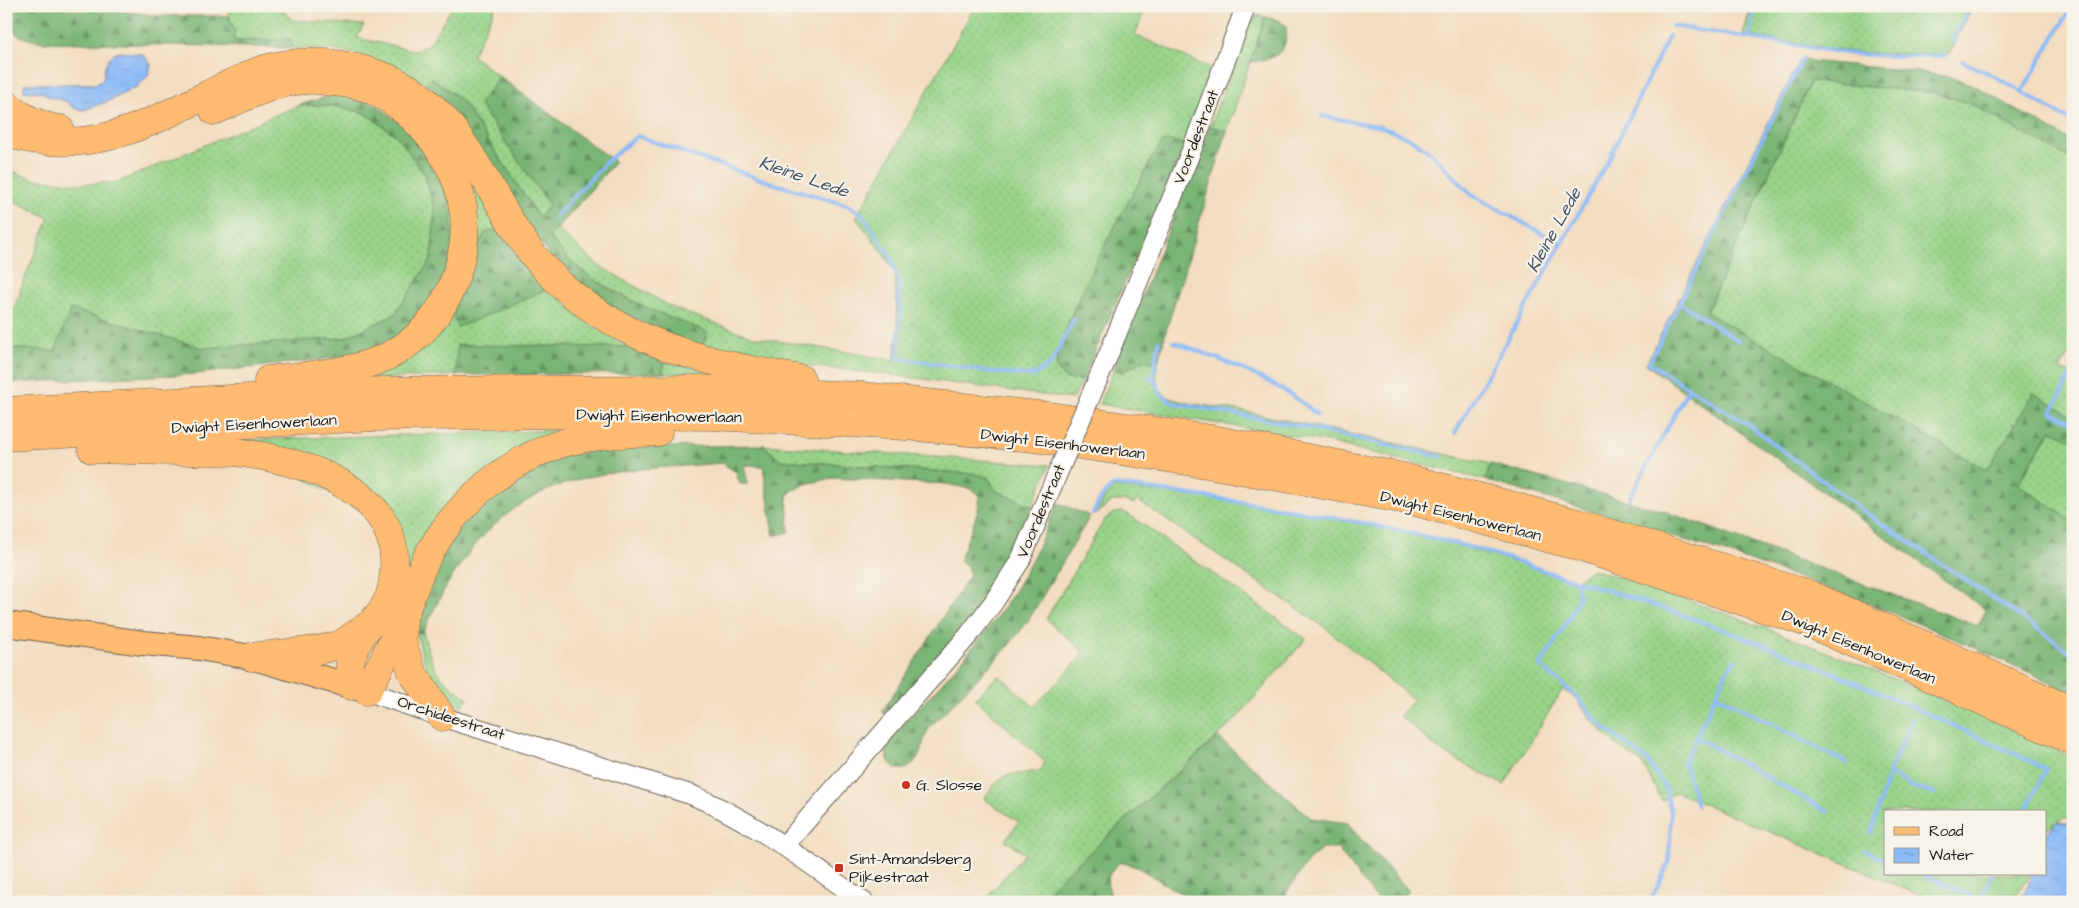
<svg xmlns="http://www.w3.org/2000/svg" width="2079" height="908" font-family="'Architects Daughter',sans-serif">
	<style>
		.grass { fill: url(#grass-dots); stroke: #5a7852 }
		.forest { fill: url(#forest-firs); stroke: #4a6848 }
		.water { fill: url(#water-ripples); stroke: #546b89 }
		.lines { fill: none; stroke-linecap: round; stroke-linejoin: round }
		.stream { stroke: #8bbaf6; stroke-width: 4 }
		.minor-casing { stroke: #676055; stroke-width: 21 }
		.major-casing { stroke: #676055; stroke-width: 26 }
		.highway-casing { stroke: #676055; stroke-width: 29 }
		.minor { stroke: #fff; stroke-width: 19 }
		.major { stroke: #ffbb71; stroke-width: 24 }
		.highway { stroke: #ffbb71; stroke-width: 28 }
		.minor-bridge-casing { stroke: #676055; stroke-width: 21; stroke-linecap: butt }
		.minor-bridge { stroke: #fff; stroke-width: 19 }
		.poi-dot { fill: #c8321e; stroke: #f7f3e8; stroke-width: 2 }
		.labels { text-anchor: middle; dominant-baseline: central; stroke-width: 4.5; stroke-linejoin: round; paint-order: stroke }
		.street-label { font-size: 16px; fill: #1c1c1c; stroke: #f7f3e8 }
		.poi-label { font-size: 16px; fill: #1c1c1c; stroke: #f7f3e8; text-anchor: start }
		.water-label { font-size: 18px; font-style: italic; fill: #435368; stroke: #f7f3e8 }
	</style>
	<defs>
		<pattern id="grass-dots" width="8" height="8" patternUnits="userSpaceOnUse" patternTransform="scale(1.25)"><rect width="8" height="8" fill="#97d388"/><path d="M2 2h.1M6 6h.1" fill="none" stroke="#82b575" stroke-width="1.8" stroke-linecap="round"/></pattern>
		<pattern id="forest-firs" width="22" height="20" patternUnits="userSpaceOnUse" patternTransform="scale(1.25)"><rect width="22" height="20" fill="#79b574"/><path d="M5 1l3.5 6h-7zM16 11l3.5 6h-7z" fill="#62925e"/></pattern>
		<pattern id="water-ripples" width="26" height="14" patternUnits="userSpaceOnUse" patternTransform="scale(1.25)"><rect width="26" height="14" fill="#8bbaf6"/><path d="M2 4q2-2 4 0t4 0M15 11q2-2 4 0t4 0" fill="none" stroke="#779fd2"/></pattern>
	</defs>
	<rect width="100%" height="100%" fill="#f7f3e8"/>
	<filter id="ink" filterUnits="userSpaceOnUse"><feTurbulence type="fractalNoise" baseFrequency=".02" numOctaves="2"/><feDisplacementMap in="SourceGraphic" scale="10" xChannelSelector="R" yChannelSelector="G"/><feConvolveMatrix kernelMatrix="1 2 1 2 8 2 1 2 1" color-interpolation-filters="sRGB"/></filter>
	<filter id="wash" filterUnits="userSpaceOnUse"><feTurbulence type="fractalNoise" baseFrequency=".0096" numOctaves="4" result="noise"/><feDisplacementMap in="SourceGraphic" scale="20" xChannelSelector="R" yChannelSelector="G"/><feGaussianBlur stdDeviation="1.12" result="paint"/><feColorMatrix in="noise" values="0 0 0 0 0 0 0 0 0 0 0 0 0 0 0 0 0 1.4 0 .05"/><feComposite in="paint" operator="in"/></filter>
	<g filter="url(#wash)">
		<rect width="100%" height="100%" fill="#f3ddc0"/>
		<g class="grass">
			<path d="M228,6h51l13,14 72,5 -7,13 59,13 14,-8 23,-37h43l-24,50 28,21 -21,27 71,102 -12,10 -76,-115 -29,-23 -7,6c-30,-15 -61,-31 -95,-34 -13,-2 -26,-1 -39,-2l-1,-9 -57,2c1,-13 -6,-22 -6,-35z"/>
			<polygon points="975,6 1146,6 1135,35 1215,70 1185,145 1177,141 1156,151 1103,250 1074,308 1057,354 1056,368 1066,379 1082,381 1073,399 892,375 753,360 702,347 641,305 593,279 569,260 548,236 557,229 599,266 675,309 754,337 894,360 898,331 895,273 881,250 856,218"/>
			<polygon points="1751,6 1973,6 1949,54 1888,54 1853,52 1743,35"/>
			<polygon points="1260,15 1265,17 1227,131 1210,126 1250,21"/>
			<polygon points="1811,81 1935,93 1970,103 2073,160 2073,345 2060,369 2073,374 2073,417 2034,393 1987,470 1706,313"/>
			<polygon points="415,101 548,289 593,326 629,347 458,345 456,375 358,380 454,299"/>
			<polygon points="299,105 336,106 365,113 398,137 425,175 435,210 431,260 394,315 344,338 203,348 72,310 55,351 6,348 6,305 14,307 21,293 19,293 49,218 6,197 6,169 34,179 81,184 118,182"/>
			<path d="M1143,360l15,3c-3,12 -2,27 10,34 13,7 57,11 74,14 83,18 166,35 249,53l-6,16 -162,-39 -224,-37 15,-35 8,3z"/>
			<polygon points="665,362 721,373 724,376 662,373"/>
			<polygon points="2052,429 2073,440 2073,522 2018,484"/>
			<polygon points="572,430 389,627 398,532 239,440"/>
			<polygon points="763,445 1050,465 1032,506 996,491 987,477 975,474 779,460"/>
			<path d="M1116,487c91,11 188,21 277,42 62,14 122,33 182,52l17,-12c99,30 194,66 290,105 64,26 128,53 191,84v63l-8,-4 -20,13v-18h-160v62h145l-18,28h-76l-260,-110 -14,9 -19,-37 -30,-22 -19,-19 -18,-24 -13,-10 -59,96 -65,-35 -39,-34 14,-16 -91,-74 -186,-126 -3,4 -9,-3h-13l-16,14 9,-18z"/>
			<path d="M1122,512l6,2 178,125 -74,84 -173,157 -21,22h-46l-5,-5 38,-43 -20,-14 14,-18 -35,-23c22,-34 24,-20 57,-29l4,-8 -70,-64 24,-23 35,32 51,-54 -39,-34 59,-100 10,-6z"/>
			<path d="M423,632c10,37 12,44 45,66l-7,9c-30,-26 -36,-36 -44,-74z"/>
		</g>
		<g class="forest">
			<path d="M10,6h112l-2,5 39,5h69l7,14 -1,11 57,-2 1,9 -248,-6c-21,-3 -44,-9 -34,-36z"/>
			<path d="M1265,17l16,4 5,6c2,28 -12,32 -36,35z"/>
			<path d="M1800,60l120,12 35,6 20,8 98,56v18l-104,-57 -34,-10 -124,-12 -105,231 281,158 47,-77 39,24v23l-22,-11 -33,55 55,38v171c-71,-34 -143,-66 -216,-94 -122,-46 -247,-83 -372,-119l6,-16 173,47 314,115 8,-16 -340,-246z"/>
			<path d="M500,77l115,85 -58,67 -8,7c6,8 13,16 20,23 37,37 91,54 139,73l-6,15 -35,-13 -49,-23 -49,-33 -40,-47 -77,-121 -26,-26 6,-6 30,23 76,115 12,-10 -71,-102z"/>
			<polygon points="337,94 356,98 377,105 418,138 450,196 453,245 437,295 406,330 367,354 195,374 6,383 6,348 55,351 71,309 203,348 344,338 394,315 431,260 435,210 425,175 398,137 365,113 336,106 299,105"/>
			<polygon points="1210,126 1227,131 1166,331 1158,363 1143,360 1122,372 1114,369 1121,349"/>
			<path d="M1168,140l17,5 -103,236 -16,-2 -10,-11c1,-15 6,-27 11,-41 23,-61 58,-118 89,-176l7,-9z"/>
			<polygon points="502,229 548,289 469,323 457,327 453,314 479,242 486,232"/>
			<polygon points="457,345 629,347 665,362 662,373 456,375"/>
			<path d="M763,445l17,15 195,14 13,3 8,14 36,15c-9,20 -17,43 -29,62 -31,55 -73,101 -114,147l-7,-3 88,-137 -3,-9 -7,-6 18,-49 1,-15 -7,-7 -26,-5 -113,-6 -28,6 -13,7 -5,5 2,36 -15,4 -11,-70 -19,-1 4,19h-8l-4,-12 -14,-9c-110,9 -195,3 -264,105 -14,19 -24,42 -35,64l-6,1 3,-33 22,-47 30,-38 24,-24 45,-25 27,-11 36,-5 52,-3z"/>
			<path d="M1058,503l32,13 -62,105 -23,29 -75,77c-9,12 -6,28 -18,38 -16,13 -30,-6 -25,-23 42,-45 85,-89 120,-139 21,-31 35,-66 51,-100z"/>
			<path d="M1218,737l93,81 37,5 4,6 57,62 -11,11h-19l-42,-54 -15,1 -13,11 -29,42h-85l-58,-35 -17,-5c-16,16 -15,19 -6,40h-76l21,-22z"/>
		</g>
		<g class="water">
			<path d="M119,52l24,2 8,11 -3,11 -12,11 -25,13 -27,10 -9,-1 -9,-8 -17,-4 -7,-5 -18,-1v-7h73l7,-6c0,-13 3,-22 15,-26z"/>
			<polygon points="2057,822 2073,824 2073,902 2017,902 2027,888 2032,874 2045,874 2045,837 2047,832"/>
		</g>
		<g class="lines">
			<g class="stream">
				<polyline points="1672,26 1852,54 1887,56 1946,56"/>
				<polyline points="1749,38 1755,6"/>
				<polyline points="1952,42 1970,6"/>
				<polyline points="1962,61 1998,78 2073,122"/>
				<polyline points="2022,92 2072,6"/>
				<polyline points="1322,116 1382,127 1411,139 1431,153 1472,195 1562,244"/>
				<polyline points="555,217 606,162 637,136 778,185 847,205 862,214 890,256 898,282 900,313 898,358 991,372 1032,376 1050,365 1074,319"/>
				<polyline points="1680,303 1739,341"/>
				<path d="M1174,342c46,17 108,40 143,73"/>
				<polyline points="2073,371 2052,412 2073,423"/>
				<polyline points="1149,378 1153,378 1161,394 1173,403 1290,424 1442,457"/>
				<polyline points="1153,378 1159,341"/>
				<polyline points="1689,388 1746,423 1869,515 2040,630 2073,655"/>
				<polyline points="1455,433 1608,161 1669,36"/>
				<polyline points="1629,499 1689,388 1649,363 1803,58"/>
				<path d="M1093,514c7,-13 9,-23 23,-29 117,14 234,32 349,61 38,9 74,24 112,35 162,48 318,115 469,188l-21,43"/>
				<polyline points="1576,581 1579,597 1570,617 1540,666 1575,695 1604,728 1647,760 1666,789 1671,813 1669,862 1650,902"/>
				<polyline points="1716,695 1847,763"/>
				<polyline points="1696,737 1828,812"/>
				<polyline points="1889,773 1915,788 1935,794"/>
				<polyline points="1697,806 1684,763 1728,669 1735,660"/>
				<polyline points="1871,832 1889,773 1912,719"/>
				<polyline points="1865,851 1885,860"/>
				<polyline points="1921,874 1985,902"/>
				<polyline points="1980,899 1992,874"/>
			</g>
		</g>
	</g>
	<g filter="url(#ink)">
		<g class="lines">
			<defs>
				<g id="minor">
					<polyline points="1107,358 1192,149 1246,6"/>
					<path d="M367,691l75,26 250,78c62,26 117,69 172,107"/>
					<polyline points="784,846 968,636 993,603 1020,561"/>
				</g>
				<polyline id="major" points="6,624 143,643 199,648 251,657 367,691"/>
				<g id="highway">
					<path d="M6,104c15,13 35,23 54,25"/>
					<path d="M214,111c29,-13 61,-30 93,-31 8,-1 18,1 26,2 7,1 15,1 23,3 26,6 51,25 68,45 44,49 53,106 23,167 -13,25 -34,47 -61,60 -35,16 -79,18 -118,23"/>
					<path d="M6,133c80,24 131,-4 201,-38 20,-10 40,-21 61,-27 40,-10 76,-6 115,8 79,28 103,120 151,180 67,82 167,107 267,123"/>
					<polyline points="6,411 381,391 699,389 862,396 1056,417 1212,439 1403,477 1577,523 1811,595 2073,711"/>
					<polyline points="6,437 375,417 548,414 709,416 906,426 1034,438 1213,465 1412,501 1576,546 1808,623 2073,741"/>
					<path d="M92,449c32,1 63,2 95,2 16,1 33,0 49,1 63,8 164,36 158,117 -1,12 -2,25 -9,36 -4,8 -11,14 -16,21 -8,9 -17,25 -19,37 -1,7 0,16 1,23"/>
					<polyline points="403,619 402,642 412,672 442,717"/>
					<polyline points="251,657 318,650 340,645 367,626"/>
					<path d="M367,691c10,-19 20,-38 29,-57 13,-28 20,-58 35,-84 28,-48 73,-87 126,-105 32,-11 68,-11 101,-13"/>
				</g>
			</defs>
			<use href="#minor" class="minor-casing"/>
			<use href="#major" class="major-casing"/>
			<use href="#highway" class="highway-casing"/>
			<use href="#minor" class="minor"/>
			<use href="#major" class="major"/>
			<use href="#highway" class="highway"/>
			<defs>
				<polyline id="minor-bridge" points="1020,561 1107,358"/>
			</defs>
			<use href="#minor-bridge" class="minor-bridge-casing"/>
			<use href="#minor-bridge" class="minor-bridge"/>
		</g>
	</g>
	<g class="poi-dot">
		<circle cx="906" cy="785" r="5"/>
		<rect x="834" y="863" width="10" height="10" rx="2.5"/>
	</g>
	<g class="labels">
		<g class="street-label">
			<text transform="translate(1196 137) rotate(-69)">Voordestraat</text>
			<text transform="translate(659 416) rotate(1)">Dwight Eisenhowerlaan</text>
			<text transform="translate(254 424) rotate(-3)">Dwight Eisenhowerlaan</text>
			<text transform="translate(1063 444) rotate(7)">Dwight Eisenhowerlaan</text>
			<text transform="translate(1041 511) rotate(-67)">Voordestraat</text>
			<text transform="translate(1461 516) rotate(14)">Dwight Eisenhowerlaan</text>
			<text transform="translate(1859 647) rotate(23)">Dwight Eisenhowerlaan</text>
			<text transform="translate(451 718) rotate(18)">Orchideestraat</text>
		</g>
		<g class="poi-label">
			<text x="916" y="785">G. Slosse</text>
			<text x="849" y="859">Sint-Amandsberg<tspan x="849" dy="18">Pijkestraat</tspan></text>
		</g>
		<g class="water-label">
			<text transform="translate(804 177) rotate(19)">Kleine Lede</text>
			<text transform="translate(1554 230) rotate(-61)">Kleine Lede</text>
		</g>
	</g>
	<rect width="2079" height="908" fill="none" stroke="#f7f3e8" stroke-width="25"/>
	<rect x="1884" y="810" width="162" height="65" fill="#f7f3e8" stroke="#9f9d96"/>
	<rect x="1894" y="827" width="25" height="8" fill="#ffbb71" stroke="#9f9d96"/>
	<text x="1929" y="836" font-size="15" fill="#1c1c1c">Road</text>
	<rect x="1894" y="848" width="25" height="15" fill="url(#water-ripples)" stroke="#9f9d96"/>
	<text x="1929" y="860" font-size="15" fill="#1c1c1c">Water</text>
</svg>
